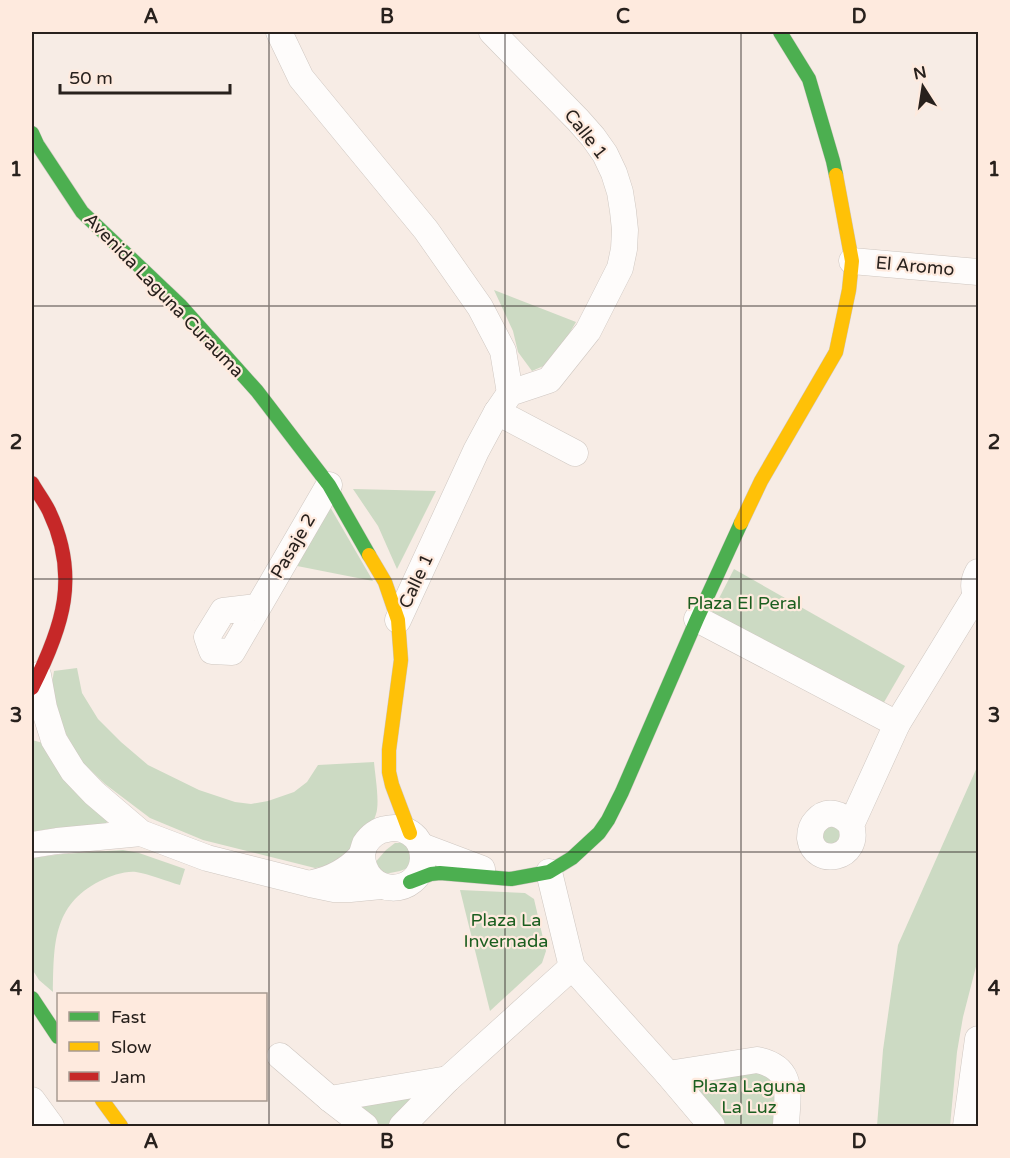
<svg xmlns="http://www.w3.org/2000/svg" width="1010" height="1158" font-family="'Varela Round',sans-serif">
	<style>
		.green { fill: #ccdac3 }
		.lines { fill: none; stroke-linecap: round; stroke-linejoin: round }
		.street-casing { stroke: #cfc7c1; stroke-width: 27 }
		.fast-casing { stroke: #cfc7c1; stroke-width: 15 }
		.slow-casing { stroke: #cfc7c1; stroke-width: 15 }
		.jam-casing { stroke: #cfc7c1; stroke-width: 15 }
		.street { stroke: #fefcfb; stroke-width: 26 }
		.fast { stroke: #4caf50; stroke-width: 14 }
		.slow { stroke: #ffc107; stroke-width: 14 }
		.jam { stroke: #c62828; stroke-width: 14 }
		.grid { fill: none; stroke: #28211d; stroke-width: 1.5; stroke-opacity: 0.55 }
		.labels { text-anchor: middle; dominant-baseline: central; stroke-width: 4.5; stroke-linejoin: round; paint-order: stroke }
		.street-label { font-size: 18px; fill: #28211d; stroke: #feeade }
		.park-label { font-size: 18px; fill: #1b5e1f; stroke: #feeade }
		.neatline { fill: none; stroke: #28211d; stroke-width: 2 }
		.grid-label { font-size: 20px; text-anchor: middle; font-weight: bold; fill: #28211d }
	</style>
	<rect width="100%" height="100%" fill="#f7ece5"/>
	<g class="green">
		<polygon points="494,290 576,322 566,339 548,364 532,371 518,352 513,331"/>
		<polygon points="353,489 436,491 397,569 378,526"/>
		<polygon points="326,500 373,581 292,565"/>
		<polygon points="734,569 905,666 883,704 711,614"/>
		<path d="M77,668l5,25 16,26 23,23 27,23 51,25 36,12 16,2 17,-3 26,-9 13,-10 11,-17 56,-3c1,13 6,40 2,52 -3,12 -20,34 -30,42 -9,7 -20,10 -31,12l-112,-28 -53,-22 -45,-34 -24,-23 -15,-27 -12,-28 -3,-18 3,-17z"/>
		<polygon points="32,740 43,743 108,821 104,825 48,829 32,832"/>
		<polygon points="978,765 978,959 963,1017 957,1052 950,1126 877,1126 883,1050 898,945"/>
		<polygon points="837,822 845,841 825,847 819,830"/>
		<polygon points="395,843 404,843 413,853 408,868 400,871 380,875 372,866 386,850"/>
		<path d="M123,850l16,3 46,16 -5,16c-14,-4 -31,-11 -44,-13 -12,-1 -25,4 -36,9 -48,24 -46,65 -47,111l-14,-12 -7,-11v-111l31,-4z"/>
		<polygon points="460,890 525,893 534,899 546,951 542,963 490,1011"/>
		<polygon points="760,1065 775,1076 779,1126 724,1126 689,1086 690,1078"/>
		<polygon points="410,1093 417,1102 389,1126 380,1126 353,1103"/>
	</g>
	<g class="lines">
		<defs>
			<g id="street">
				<polyline points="279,32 301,78 426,230 480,307 503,351 510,393"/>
				<polyline points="852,261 978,272"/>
				<polyline points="497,412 575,453"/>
				<path d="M978,572c-5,9 -5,18 0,27"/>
				<polyline points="257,607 223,611 207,637 212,651 232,652 329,485"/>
				<polyline points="697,619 897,724"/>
				<polyline points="398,620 476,451 497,412 510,393 549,380 588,331 620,268 624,249 625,230 623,211 620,192 614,173 605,154 593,137 578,120 492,32"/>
				<polyline points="38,675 44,708 54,740 73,771 94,793 141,833 207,858 310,884 334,889 350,889 381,886"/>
				<path d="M851,825c-8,-11 -24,-17 -35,-4 -5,5 -6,10 -6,17 4,30 52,22 41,-13l46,-101 79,-129"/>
				<polyline points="32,845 57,841 141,833"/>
				<polyline points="421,846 482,869"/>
				<polyline points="549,872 572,967 668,1074 712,1126"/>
				<path d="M313,883c18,-4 34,-12 47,-26 3,-4 3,-8 5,-13 5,-8 13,-14 22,-15 10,-3 22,1 29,9 5,6 7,14 7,21 -3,39 -60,39 -61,-5"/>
				<polyline points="280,1056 330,1099 365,1126"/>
				<path d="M668,1074l89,-14c39,8 30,35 29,66"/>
				<polyline points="330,1099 448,1079"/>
				<polyline points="32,1100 51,1126"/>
				<polyline points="402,1126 448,1079 572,967"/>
				<polyline points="966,1126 978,1039"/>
			</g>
			<g id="fast">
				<polyline points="780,32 809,79 833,161 836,175"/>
				<polyline points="32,133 37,144 82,212 180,305 257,391 329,485 369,555"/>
				<polyline points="410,882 431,874 440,873 511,879 549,872 572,858 599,833 608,820 622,792 697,619 741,523"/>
				<polyline points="32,998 58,1037"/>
			</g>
			<g id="slow">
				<polyline points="741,523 761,481 836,352 849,290 852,261 836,175"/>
				<polyline points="369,555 385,582 398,620 401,660 389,750 389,772 392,785 410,833"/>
				<polyline points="102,1100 121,1126"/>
			</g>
			<path id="jam" d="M32,483c5,9 12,18 17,28 31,65 14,116 -17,177"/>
		</defs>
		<use href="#street" class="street-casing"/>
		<use href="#fast" class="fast-casing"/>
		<use href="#slow" class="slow-casing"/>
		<use href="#jam" class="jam-casing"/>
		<use href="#street" class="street"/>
		<use href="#fast" class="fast"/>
		<use href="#slow" class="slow"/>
		<use href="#jam" class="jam"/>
	</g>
	<path class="grid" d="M269,32v1094M505,32v1094M741,32v1094M32,306h946M32,579h946M32,852h946"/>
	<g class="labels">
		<g class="street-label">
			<text transform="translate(586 134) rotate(52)">Calle 1</text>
			<text transform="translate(915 266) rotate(5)">El Aromo</text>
			<text transform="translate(164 295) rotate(46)">Avenida Laguna Curauma</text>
			<text transform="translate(293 546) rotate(-60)">Pasaje 2</text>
			<text transform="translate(416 581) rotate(-65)">Calle 1</text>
		</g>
		<g class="park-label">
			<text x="744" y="603">Plaza El Peral</text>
			<text x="506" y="920">Plaza La<tspan x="506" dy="21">Invernada</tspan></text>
			<text x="749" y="1086">Plaza Laguna<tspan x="749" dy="21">La Luz</tspan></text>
		</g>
	</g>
	<rect width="1010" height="1158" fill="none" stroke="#feeade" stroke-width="66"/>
	<rect x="57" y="993" width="210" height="108" fill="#feeade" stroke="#a89a91" stroke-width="1.5"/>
	<rect x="69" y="1012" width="30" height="9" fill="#4caf50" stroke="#a89a91" stroke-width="1.5"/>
	<text x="111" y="1023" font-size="18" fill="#28211d">Fast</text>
	<rect x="69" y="1042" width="30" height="9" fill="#ffc107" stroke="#a89a91" stroke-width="1.5"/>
	<text x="111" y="1053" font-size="18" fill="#28211d">Slow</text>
	<rect x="69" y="1072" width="30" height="9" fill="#c62828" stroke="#a89a91" stroke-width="1.5"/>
	<text x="111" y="1083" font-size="18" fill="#28211d">Jam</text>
	<g transform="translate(923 87) rotate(348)" stroke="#feeade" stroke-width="4.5" paint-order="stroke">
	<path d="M0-4.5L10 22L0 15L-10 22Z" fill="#28211d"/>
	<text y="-9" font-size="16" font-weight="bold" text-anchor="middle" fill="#28211d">N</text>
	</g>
	<path d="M60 84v9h170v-9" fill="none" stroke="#28211d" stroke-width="3"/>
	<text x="69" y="84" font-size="18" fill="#28211d" stroke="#feeade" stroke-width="4.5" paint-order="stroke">50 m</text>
	<rect x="33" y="33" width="944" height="1092" class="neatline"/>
	<g class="grid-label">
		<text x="151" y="23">A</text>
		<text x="387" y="23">B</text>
		<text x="623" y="23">C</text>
		<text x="859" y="23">D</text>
		<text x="16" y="176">1</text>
		<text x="994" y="176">1</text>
		<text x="16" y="449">2</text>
		<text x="994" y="449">2</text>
		<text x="16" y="722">3</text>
		<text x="994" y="722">3</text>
		<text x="16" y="995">4</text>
		<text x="994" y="995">4</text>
		<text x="151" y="1148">A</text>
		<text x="387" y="1148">B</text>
		<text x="623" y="1148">C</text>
		<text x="859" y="1148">D</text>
	</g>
</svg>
